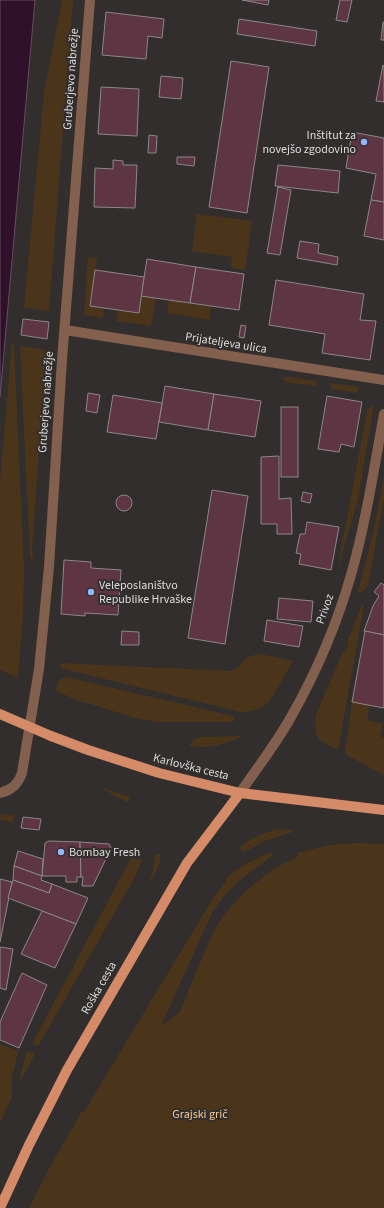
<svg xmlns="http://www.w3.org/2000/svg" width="384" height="1208" font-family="'Source Sans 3',sans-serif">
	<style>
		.green { fill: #4a351a }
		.water { fill: #2f112a; stroke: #644e5f }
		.building { fill: #5e3543; stroke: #8b8788 }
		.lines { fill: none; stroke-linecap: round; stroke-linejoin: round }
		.minor { stroke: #835f4d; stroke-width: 10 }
		.tertiary { stroke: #835f4d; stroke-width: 10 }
		.primary { stroke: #d58b67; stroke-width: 10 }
		.primary-bridge { stroke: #d58b67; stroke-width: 10 }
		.poi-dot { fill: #92b7fd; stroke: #322e2e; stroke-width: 1.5 }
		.labels { text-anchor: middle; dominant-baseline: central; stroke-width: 4; stroke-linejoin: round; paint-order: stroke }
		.street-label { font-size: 12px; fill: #dedcdc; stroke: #322e2e }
		.poi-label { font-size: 12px; fill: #dedcdc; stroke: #322e2e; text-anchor: start }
		.park-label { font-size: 12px; fill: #f7c78e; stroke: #322e2e }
	</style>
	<rect width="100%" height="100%" fill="#322e2e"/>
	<g class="green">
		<polygon points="62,0 73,0 49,311 24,307 44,93"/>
		<polygon points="197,214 252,221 245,270 231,268 232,257 192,251"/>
		<polygon points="88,257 97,258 90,305 104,308 103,318 84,315"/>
		<polygon points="141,296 156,298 151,326 116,321 118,310 139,313"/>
		<polygon points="169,300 211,307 209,320 167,313"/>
		<polygon points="12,343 14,343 24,568 23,613 18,678 0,670 0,481"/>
		<polygon points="20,346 46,350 32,549 33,560 30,558"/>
		<polygon points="289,377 317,381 316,386 286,382 282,378"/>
		<polygon points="331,383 359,387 358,391 356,393 331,389"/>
		<polygon points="374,405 358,499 337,571 367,412 369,408"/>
		<polygon points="384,476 384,497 368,586 361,593 358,592 375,525"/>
		<polygon points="362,604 364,605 338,750 324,743 320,740 316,734 315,722 316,715 343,651 346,652 349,644 347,642"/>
		<path d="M261,654l32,7c-7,11 -20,39 -29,45 -8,5 -16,6 -24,6l-180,-44 1,-5 170,8 9,-5 6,-8 8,-3z"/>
		<polygon points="66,677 233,716 235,719 234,721 231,722 157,722 136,718 77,700 56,691 59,680"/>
		<polygon points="352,702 369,705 368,720 383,724 380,736 384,738 384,775 345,754"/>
		<path d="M243,736c-18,9 -35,13 -54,10l6,-7 6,-2z"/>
		<polygon points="99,787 127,796 130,798 127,802"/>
		<polygon points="0,814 15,815 13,822 0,820"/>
		<path d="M277,829l18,1 -2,2 -29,9 -16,9 -6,1 -2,-4c12,-9 23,-14 37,-18z"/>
		<polygon points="354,843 384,844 384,1208 29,1208 52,1163 82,1111 84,1112 215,895 227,880 226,878 247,863 271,852 272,856 239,881 225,895 212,913 161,1026 179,1013 211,937 219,922 230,908 245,892 273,869 297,857 298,853 329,845"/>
		<polygon points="155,854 161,855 159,865 149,886 154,867"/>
		<polygon points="131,858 142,860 134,879 38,1046 32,1044"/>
		<polygon points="0,1044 18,1051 12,1077 12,1097 0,1123"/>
		<polygon points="27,1051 35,1054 19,1084 21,1073"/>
	</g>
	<polygon class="water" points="0,0 35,0 0,397"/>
	<g class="building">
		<polygon points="242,0 269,0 268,5"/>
		<polygon points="340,0 352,0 347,22 336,20"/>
		<polygon points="106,12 164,19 162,38 148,36 146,59 102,55"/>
		<polygon points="239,19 317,31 315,46 237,34"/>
		<polygon points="383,22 384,22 384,40 381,40"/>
		<polygon points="231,61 269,67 247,213 209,207"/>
		<polygon points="383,65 384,66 384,102 376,101"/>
		<polygon points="161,76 183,78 181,99 159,97"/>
		<polygon points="101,87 139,89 137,136 98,134"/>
		<polygon points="352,132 384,138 384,202 371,200 376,174 346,168"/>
		<polygon points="149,135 157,136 156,153 148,153"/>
		<polygon points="177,157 195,157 194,166 177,164"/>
		<polygon points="113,160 123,161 123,165 137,165 135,208 94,207 95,168 113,169"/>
		<polygon points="278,165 340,171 338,193 275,186"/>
		<polygon points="278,187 291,190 280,255 267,253"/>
		<polygon points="371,200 384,202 384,240 364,236"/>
		<polygon points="300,241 319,244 318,253 338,257 337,265 297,258"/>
		<polygon points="147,259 196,267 190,303 141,296"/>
		<polygon points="196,267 244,274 239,310 190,303"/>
		<polygon points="95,270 144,277 139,313 90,306"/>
		<polygon points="276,280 364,294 360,320 376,321 370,360 322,353 325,334 269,325"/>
		<polygon points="23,319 49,322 47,339 21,335"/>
		<polygon points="241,325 246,326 244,338 239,337"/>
		<polygon points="165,386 214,394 208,430 159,422"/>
		<polygon points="88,393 100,395 97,413 86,411"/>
		<polygon points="214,394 261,401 255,437 208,430"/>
		<polygon points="113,395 162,403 156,439 107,432"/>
		<polygon points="327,396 362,402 354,447 341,444 339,452 318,449"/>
		<rect x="281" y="407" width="17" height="70"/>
		<polygon points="279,456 279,499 291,498 292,534 277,534 277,524 261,524 261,457"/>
		<polygon points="212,490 248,496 225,644 188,638"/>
		<polygon points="303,492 312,494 310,503 301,501"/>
		<circle cx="124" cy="503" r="8"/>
		<polygon points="307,522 339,527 331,570 299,564 301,554 296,553 300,534 305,534"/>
		<polygon points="64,560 91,562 91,568 121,570 118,615 85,613 85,616 61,614"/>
		<polygon points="381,583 384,585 384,635 364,631 373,606 379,596 374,592"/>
		<polygon points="279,598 313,601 311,622 277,619"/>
		<polygon points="267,620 303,626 299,647 264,641"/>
		<polygon points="122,631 139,632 139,645 121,645"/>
		<polygon points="365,631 384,635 384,708 352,702"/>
		<polygon points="23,817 41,819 39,830 21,828"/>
		<polygon points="49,841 80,842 81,877 77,877 77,882 66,882 66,876 42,876 45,843"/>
		<polygon points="80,842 109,844 111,848 93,886 82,886 83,877 81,877"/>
		<polygon points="18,851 43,859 42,876 14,866"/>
		<polygon points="14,866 42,876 41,880 52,884 49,893 13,880"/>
		<polygon points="0,879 12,882 0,942"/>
		<polygon points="13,880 49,893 52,884 88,898 76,924 8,898"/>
		<polygon points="42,911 76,924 55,968 21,954"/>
		<polygon points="0,947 13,949 6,990 0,988"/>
		<polygon points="22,973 47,985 19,1048 0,1040 0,1022"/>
	</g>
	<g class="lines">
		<g class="minor">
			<polyline points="65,330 384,380"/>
			<path d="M0,793c12,-3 18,-9 22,-20l17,-104 10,-102 13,-207 28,-360"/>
		</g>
		<path class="tertiary" d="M240,793c17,-25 36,-49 51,-76 25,-44 46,-93 60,-142 15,-53 23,-107 33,-161"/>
		<g class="primary">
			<polyline points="51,736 88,750 159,773 240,793 384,810"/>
			<polyline points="0,1208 29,1145 67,1070 187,863 240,793"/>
		</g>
		<polyline class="primary-bridge" points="0,714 51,736"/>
	</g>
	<g class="poi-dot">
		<circle cx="364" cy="142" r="4"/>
		<circle cx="91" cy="592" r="4"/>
		<circle cx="61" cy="852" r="4"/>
	</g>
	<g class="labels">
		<g class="street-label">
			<text transform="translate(71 79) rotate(-86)">Gruberjevo nabrežje</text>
			<text transform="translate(226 343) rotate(9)">Prijateljeva ulica</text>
			<text transform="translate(46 402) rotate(-86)">Gruberjevo nabrežje</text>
			<text transform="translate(325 609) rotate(-70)">Privoz</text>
			<text transform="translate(191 767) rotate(14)">Karlovška cesta</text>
			<text transform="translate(99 988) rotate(-60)">Roška cesta</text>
		</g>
		<g class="poi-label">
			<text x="356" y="135" text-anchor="end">Inštitut za<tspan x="356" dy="14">novejšo zgodovino</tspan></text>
			<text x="99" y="585">Veleposlaništvo<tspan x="99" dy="14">Republike Hrvaške</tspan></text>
			<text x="69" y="852">Bombay Fresh</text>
		</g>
		<g class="park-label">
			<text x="200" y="1114">Grajski grič</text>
		</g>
	</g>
</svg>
